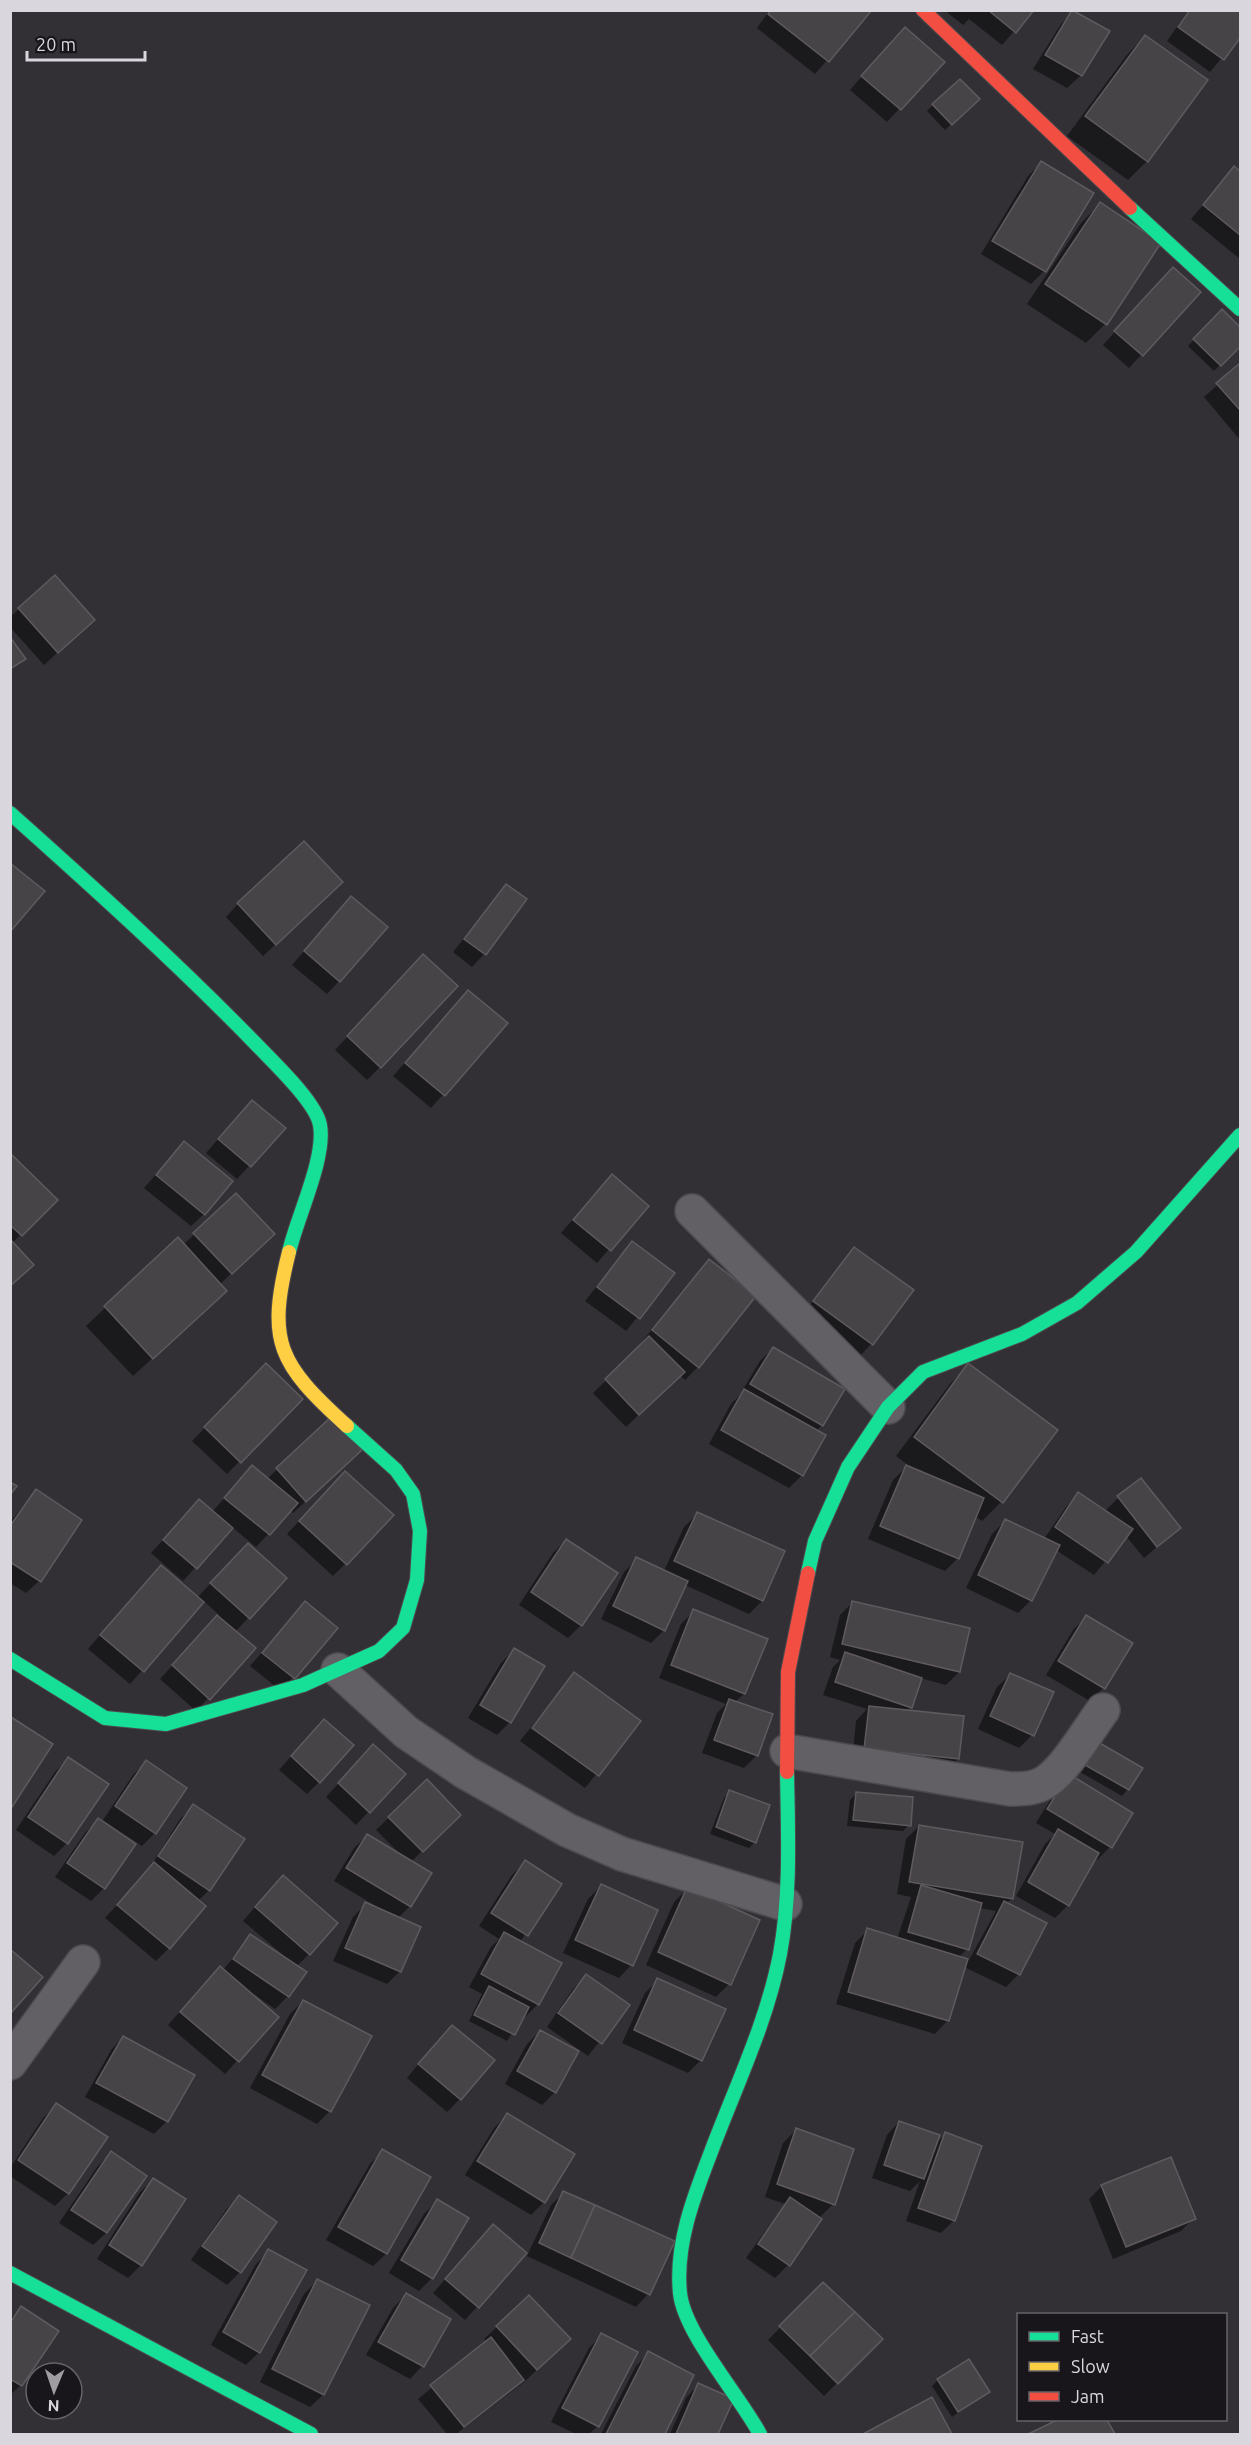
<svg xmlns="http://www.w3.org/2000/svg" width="1251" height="2445" font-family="Ubuntu,sans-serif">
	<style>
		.shadow { fill: #0007; fill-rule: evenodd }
		.building { fill: #474447; stroke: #5f5a5f; stroke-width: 1.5 }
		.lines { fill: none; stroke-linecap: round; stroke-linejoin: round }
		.street-casing { stroke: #4d4a4f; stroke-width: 36 }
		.fast-casing { stroke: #4d4a4f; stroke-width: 16 }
		.slow-casing { stroke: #4d4a4f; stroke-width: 16 }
		.jam-casing { stroke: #4d4a4f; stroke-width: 16 }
		.street { stroke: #626064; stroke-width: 33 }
		.fast { stroke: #16e098; stroke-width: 14 }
		.slow { stroke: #ffcf43; stroke-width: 14 }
		.jam { stroke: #f24e42; stroke-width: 14 }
	</style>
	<rect width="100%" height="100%" fill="#322f35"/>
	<g class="shadow">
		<polygon points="770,10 870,10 815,74 757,28"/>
		<polygon points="944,10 1032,10 1002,45 969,19 963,25"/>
		<polygon points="1189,10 1240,10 1240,36 1210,72 1167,41"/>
		<polygon points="1074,11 1108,31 1080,76 1067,88 1033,69 1061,24"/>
		<polygon points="1145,36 1147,161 1128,180 1067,136 1126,56"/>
		<polygon points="892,42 942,62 887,122 850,90"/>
		<polygon points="978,99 945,130 927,111 933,105"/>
		<polygon points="1041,163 1092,194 1044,271 1031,284 981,254 1028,176"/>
		<polygon points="1235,168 1240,173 1240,259 1191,219"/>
		<polygon points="1100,204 1105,324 1086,343 1027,304 1081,223"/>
		<polygon points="1160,282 1199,292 1129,368 1103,345"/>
		<polygon points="1222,311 1240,329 1240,344 1214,371 1188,346"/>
		<polygon points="1240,365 1240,440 1204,397"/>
		<polygon points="55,577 93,620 44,665 10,627 10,617"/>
		<polygon points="506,886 484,954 472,967 453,952"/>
		<polygon points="328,895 263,956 226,917 238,904"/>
		<polygon points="339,911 339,981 327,994 292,965"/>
		<polygon points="411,969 380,1067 367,1080 335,1050"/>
		<polygon points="468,992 506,1023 431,1108 393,1076"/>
		<polygon points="240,1114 284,1128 237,1179 206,1153"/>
		<polygon points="184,1143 204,1214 191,1226 144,1188"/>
		<polygon points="10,1155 56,1200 12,1243 19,1278 10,1286"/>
		<polygon points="599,1189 647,1206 597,1263 561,1233"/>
		<polygon points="236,1195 260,1246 219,1285 205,1310 133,1376 86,1326 177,1240 183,1245"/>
		<polygon points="632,1243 673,1274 626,1331 585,1301"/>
		<polygon points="854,1248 911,1290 871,1344 859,1357 802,1315"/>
		<polygon points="709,1261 698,1367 685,1380 680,1375 626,1427 593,1393 642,1346 640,1344"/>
		<polygon points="773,1348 822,1425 816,1431 802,1475 789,1488 709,1444 731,1404 739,1396 760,1361"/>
		<polygon points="266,1365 301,1399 227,1474 192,1441"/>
		<polygon points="969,1365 1056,1430 1001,1502 982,1521 975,1516 958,1558 945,1571 868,1539 893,1480 908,1465 896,1456 950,1384"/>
		<polygon points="331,1419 348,1462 293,1513 290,1510 256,1547 232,1527 183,1581 151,1553 199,1501 212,1512 252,1467 267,1479"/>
		<polygon points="332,1486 346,1563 333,1576 287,1534"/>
		<polygon points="36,1491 39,1581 26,1593 10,1583 10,1522"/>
		<polygon points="1079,1494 1104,1512 1118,1498 1179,1528 1144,1558 1126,1536 1094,1575 1056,1550 1031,1600 1018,1613 966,1588 992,1534 1005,1521 1044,1539 1066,1507"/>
		<polygon points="697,1514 783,1552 762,1601 749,1614 685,1585 664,1630 651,1643 601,1619 624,1572 637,1559 664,1571 684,1527"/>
		<polygon points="566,1540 581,1625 568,1638 519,1605 553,1553"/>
		<polygon points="235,1557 249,1617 235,1632 254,1649 196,1711 160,1679 219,1615 204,1601 130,1684 88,1649 148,1580 197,1598"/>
		<polygon points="853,1602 959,1672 946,1685 920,1678 911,1707 906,1711 958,1759 945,1772 852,1762 856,1721 867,1709 823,1695 833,1667 840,1660 830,1657 840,1615"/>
		<polygon points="305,1603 336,1628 281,1691 250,1666"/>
		<polygon points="694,1611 766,1639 744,1694 735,1702 757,1755 744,1768 702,1753 717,1713 726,1704 659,1678 681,1624"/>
		<polygon points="1086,1617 1131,1643 1103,1688 1090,1701 1046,1675 1073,1630"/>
		<polygon points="514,1650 543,1667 510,1722 497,1735 468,1718 501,1663"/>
		<polygon points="574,1674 639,1721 585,1788 520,1741"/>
		<polygon points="1010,1675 1032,1735 1019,1748 978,1729 997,1687"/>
		<polygon points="311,1734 319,1782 307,1794 279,1770"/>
		<polygon points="1092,1750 1128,1789 1122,1796 1080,1772"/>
		<polygon points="68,1759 67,1843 54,1856 16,1830 55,1772"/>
		<polygon points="361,1759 404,1774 356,1825 326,1797"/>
		<polygon points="146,1762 185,1788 155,1833 142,1846 103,1820 133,1775"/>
		<polygon points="427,1781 459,1814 411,1862 410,1906 398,1918 400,1971 387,1984 333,1961 353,1917 366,1904 376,1906 334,1881 354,1848 367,1836 399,1853 376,1830"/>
		<polygon points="1057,1789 1110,1847 1097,1860 1095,1858 1068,1905 1055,1918 1016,1896 1045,1844 1055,1834 1036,1823"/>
		<polygon points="730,1792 755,1842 749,1848 710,1834 724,1798"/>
		<polygon points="856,1794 909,1825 903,1831 847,1826 850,1800"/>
		<polygon points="193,1806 209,1890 198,1901 169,1948 156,1961 105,1918 148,1871 180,1819"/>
		<polygon points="98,1820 104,1888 91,1901 55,1877 85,1833"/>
		<path d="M919,1826l93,72 -6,6 13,70 -13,13 -42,-20 -17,54 -12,13 -99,-30 19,-61 13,-13 29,9 14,-42 -14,-3 9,-55zM979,1908l17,3 -27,49 -10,-3 8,-8z"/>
		<polygon points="525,1862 559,1884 520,1942 538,2004 525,2017 523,2016 507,2041 469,2021 482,1994 469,1987 491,1947 499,1939 479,1926 512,1875"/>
		<polygon points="601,1886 656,1911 631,1965 619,1978 563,1953 588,1899"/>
		<polygon points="687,1889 729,1984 716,1997 646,1965 674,1902"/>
		<polygon points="270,1890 309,1954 296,1967 288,1996 275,2009 255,1995 253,1997 276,2017 225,2074 168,2025 207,1981 220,1968 223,1970 251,1936 282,1957 283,1955 243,1921"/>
		<polygon points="586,1976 628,2005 588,2056 547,2027 573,1989"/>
		<polygon points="658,1980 701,2060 688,2073 622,2043 645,1993"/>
		<polygon points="303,2001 330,2111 317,2124 250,2088 290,2014"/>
		<polygon points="540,2031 555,2092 542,2105 505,2084 527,2044"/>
		<polygon points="123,2037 192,2076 167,2121 154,2134 85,2097 111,2050"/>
		<polygon points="439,2039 460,2099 447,2112 407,2078"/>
		<polygon points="56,2105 68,2193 55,2206 10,2176 10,2168 43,2118"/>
		<polygon points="507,2115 544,2202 531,2215 465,2175 494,2128"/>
		<polygon points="899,2122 934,2145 945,2134 954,2220 941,2233 906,2221 920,2181 910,2191 872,2178 887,2135"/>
		<polygon points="796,2130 833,2204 819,2218 788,2265 775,2278 746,2258 785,2204 765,2197 783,2143"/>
		<polygon points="383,2151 429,2177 386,2254 373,2266 326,2240 370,2164"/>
		<polygon points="111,2153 145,2176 106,2233 93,2245 59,2223 98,2166"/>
		<polygon points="153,2180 184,2200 141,2265 128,2278 97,2259 140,2192"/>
		<polygon points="1102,2186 1194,2218 1181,2231 1113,2259 1089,2199"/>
		<polygon points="564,2193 648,2294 636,2307 527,2256 551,2205"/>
		<polygon points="239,2197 240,2272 227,2285 191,2260 226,2210"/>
		<polygon points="437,2201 467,2219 432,2278 419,2291 389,2273 424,2214"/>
		<polygon points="481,2239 525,2254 465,2320 433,2293"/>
		<polygon points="269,2251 259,2352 246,2365 211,2345 256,2264"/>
		<polygon points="317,2281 368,2306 323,2395 310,2407 260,2382 304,2294"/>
		<polygon points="823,2284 881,2339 824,2396 768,2340"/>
		<polygon points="406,2295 449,2319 422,2366 410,2379 366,2355 393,2308"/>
		<polygon points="21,2308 57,2331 21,2385 10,2395 10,2319"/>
		<polygon points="497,2327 556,2352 524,2382 456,2434 447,2434 418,2399 487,2342 484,2339"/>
		<polygon points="602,2335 598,2426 589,2434 576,2434 551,2422 589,2348"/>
		<polygon points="649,2353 692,2375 663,2434 601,2434 636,2366"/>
		<polygon points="938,2380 988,2392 952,2417 932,2386"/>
		<polygon points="698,2385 732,2400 717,2434 670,2434 686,2398"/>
		<polygon points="931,2400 950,2434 866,2434"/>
		<polygon points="1061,2420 1106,2420 1114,2434 1031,2434"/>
	</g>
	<g class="building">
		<polygon points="771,10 872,10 829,62 768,14"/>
		<polygon points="988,10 1034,10 1016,33"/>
		<polygon points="1072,10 1110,31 1082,76 1045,55"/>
		<polygon points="1190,10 1240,10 1240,38 1224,60 1178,27"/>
		<polygon points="905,27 945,62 901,110 861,76"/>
		<polygon points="1145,35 1208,80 1148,162 1085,116"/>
		<polygon points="960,79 980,99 952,125 932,104"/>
		<polygon points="1041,161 1094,193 1046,272 992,241"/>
		<polygon points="1234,166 1240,171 1240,235 1203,205"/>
		<polygon points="1100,202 1161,243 1107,325 1045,284"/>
		<polygon points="1173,267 1201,292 1143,356 1114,331"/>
		<polygon points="1222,309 1240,327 1240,347 1221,366 1193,339"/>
		<polygon points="1240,363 1240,407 1239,409 1216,383"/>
		<polygon points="55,575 95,620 58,653 18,608"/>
		<polygon points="10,637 26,659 10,669"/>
		<polygon points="304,841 343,882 276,945 237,903"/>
		<polygon points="10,863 45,891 10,932"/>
		<polygon points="506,884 527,899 486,955 464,939"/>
		<polygon points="351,896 388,927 340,982 304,951"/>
		<polygon points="423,954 458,986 381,1068 347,1036"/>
		<polygon points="468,990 508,1023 445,1096 405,1063"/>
		<polygon points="252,1100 286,1128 251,1167 218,1139"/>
		<polygon points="184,1141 233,1181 205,1215 156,1175"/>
		<polygon points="10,1153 58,1200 22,1236 10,1225"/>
		<polygon points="612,1174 649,1206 611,1251 573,1220"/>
		<polygon points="236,1193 275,1234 232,1274 193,1233"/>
		<polygon points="178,1237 227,1291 153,1359 104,1306"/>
		<polygon points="10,1239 34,1265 10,1286"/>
		<polygon points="632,1241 675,1273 640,1319 597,1287"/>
		<polygon points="854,1247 914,1290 873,1345 813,1301"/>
		<polygon points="709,1259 756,1296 699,1368 652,1330"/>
		<polygon points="649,1336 685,1372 639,1415 605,1379"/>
		<polygon points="773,1347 845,1389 823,1426 750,1384"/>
		<polygon points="266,1363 303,1399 241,1463 204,1427"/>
		<polygon points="968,1363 1058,1430 1003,1503 914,1437"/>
		<polygon points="744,1389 826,1435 803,1476 721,1430"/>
		<polygon points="331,1417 362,1450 306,1502 276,1468"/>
		<polygon points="252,1465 298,1503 270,1535 224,1498"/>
		<polygon points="906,1465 984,1498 959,1559 880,1526"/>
		<polygon points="345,1471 394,1515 347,1565 299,1521"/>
		<polygon points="1141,1478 1181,1528 1157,1547 1117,1496"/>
		<polygon points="10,1482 17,1486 10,1495"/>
		<polygon points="36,1489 82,1520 41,1582 10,1562 10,1526"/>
		<polygon points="1078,1492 1133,1529 1108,1563 1055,1527"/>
		<polygon points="199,1499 233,1528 197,1569 163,1540"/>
		<polygon points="697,1512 785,1551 763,1601 674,1561"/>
		<polygon points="1005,1519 1060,1545 1032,1601 978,1575"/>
		<polygon points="566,1539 618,1573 582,1626 531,1592"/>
		<polygon points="248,1543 287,1578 250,1619 210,1583"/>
		<polygon points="636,1557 688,1581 665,1631 613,1606"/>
		<polygon points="161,1565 204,1602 144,1672 100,1635"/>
		<polygon points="305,1601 338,1628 295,1679 262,1653"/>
		<polygon points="852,1601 970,1628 960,1672 842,1644"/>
		<polygon points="693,1609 768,1639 745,1694 671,1665"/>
		<polygon points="217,1615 256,1648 210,1700 172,1665"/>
		<polygon points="1086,1615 1133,1643 1105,1689 1058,1661"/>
		<polygon points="514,1648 545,1666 511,1723 480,1705"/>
		<polygon points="845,1652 922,1678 912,1708 835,1682"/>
		<polygon points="574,1672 641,1721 599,1776 532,1728"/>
		<polygon points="1010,1673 1054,1692 1034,1736 990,1716"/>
		<polygon points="729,1699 773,1714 758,1756 714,1740"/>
		<polygon points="869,1706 964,1716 959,1759 864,1749"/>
		<polygon points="11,1717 53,1744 12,1807 10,1806"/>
		<polygon points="324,1719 354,1745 320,1783 291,1756"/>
		<polygon points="1098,1742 1143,1768 1129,1790 1085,1765"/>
		<polygon points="373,1744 406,1774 370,1813 338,1783"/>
		<polygon points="68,1757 109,1784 68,1844 28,1817"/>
		<polygon points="146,1760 187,1788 156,1834 115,1806"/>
		<polygon points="1069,1774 1133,1813 1112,1848 1047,1809"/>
		<polygon points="427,1779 461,1815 423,1852 388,1817"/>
		<polygon points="729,1790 770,1805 756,1843 716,1827"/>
		<polygon points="856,1792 913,1797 911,1826 853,1820"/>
		<polygon points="193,1804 245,1839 210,1891 158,1856"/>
		<polygon points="98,1818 136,1844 105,1889 67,1863"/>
		<polygon points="919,1825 1023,1842 1013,1899 909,1882"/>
		<polygon points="1058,1829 1099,1853 1069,1906 1028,1882"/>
		<polygon points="367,1834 432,1873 411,1907 346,1868"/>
		<polygon points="525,1860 562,1884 528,1936 491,1913"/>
		<polygon points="154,1862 206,1906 170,1949 117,1905"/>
		<polygon points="283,1875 338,1923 310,1955 255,1907"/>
		<polygon points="601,1884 658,1910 633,1966 575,1940"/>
		<polygon points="921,1885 982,1903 969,1950 908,1932"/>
		<polygon points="687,1887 760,1920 731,1985 658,1952"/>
		<polygon points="1004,1901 1047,1923 1020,1975 977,1954"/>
		<polygon points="365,1902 421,1927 401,1972 345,1948"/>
		<polygon points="867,1928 968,1959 949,2021 848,1992"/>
		<polygon points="504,1932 562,1963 539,2005 481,1974"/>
		<polygon points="250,1934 307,1972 289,1997 233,1959"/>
		<polygon points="10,1949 43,1977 10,2014"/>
		<polygon points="220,1966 279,2017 239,2062 180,2012"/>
		<polygon points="586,1974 630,2005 602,2044 558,2013"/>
		<polygon points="657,1978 726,2009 702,2061 634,2030"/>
		<polygon points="489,1986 529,2007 515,2035 474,2015"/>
		<polygon points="303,2000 372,2036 331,2112 262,2075"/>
		<polygon points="452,2025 495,2060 461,2100 418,2064"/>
		<polygon points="540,2030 579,2051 556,2093 517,2071"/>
		<polygon points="123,2036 195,2075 168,2122 96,2083"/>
		<polygon points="56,2103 108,2137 69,2194 18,2160"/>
		<polygon points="507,2113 575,2154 545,2203 477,2161"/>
		<polygon points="899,2121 940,2135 924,2179 884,2165"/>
		<polygon points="796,2128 854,2149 835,2205 777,2184"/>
		<polygon points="945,2132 982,2146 955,2221 918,2208"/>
		<polygon points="382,2149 431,2177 387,2254 338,2227"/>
		<polygon points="111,2151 147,2176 107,2233 71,2210"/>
		<polygon points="1171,2157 1196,2219 1126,2247 1101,2185"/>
		<polygon points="153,2178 186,2199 142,2266 109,2245"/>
		<polygon points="563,2191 595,2205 571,2258 539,2243"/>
		<polygon points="239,2195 277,2222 241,2273 202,2246"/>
		<polygon points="790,2197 822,2219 790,2266 758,2244"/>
		<polygon points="437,2199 469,2218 433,2279 401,2260"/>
		<polygon points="595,2205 675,2241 650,2295 571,2258"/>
		<polygon points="493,2224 527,2253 479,2308 445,2279"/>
		<polygon points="268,2249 307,2270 260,2353 223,2332"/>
		<polygon points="317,2279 370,2305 324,2395 272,2369"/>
		<polygon points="823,2282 855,2312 810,2356 779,2326"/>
		<polygon points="406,2293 451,2319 424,2367 378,2342"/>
		<polygon points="529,2295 571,2339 537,2370 496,2326"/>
		<polygon points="21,2306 59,2331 22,2386 10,2379 10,2323"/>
		<polygon points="855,2312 883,2339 838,2384 810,2356"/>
		<polygon points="601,2333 638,2352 599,2427 562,2408"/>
		<polygon points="491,2337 524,2380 464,2427 430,2385"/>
		<polygon points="648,2351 694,2375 665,2434 606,2434"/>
		<polygon points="969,2359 990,2392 958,2412 937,2379"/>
		<polygon points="698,2383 734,2399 718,2434 676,2434"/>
		<polygon points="932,2397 952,2434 863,2434"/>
		<polygon points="1057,2420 1107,2420 1115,2434 1028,2434"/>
	</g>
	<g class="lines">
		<defs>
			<g id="street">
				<polyline points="692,1211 888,1407"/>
				<polyline points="338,1670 406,1732 465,1772 567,1830 622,1854 785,1904"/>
				<path d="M787,1751l223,38c13,0 26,0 37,-8 20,-14 41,-51 56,-71"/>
				<polyline points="10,2063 83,1962"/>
			</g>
			<g id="fast">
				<polyline points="1130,208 1240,309"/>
				<path d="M10,813c84,75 167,150 245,230 17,18 61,59 65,82 6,33 -23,92 -31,127"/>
				<polyline points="808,1573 815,1541 848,1467 888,1407 923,1372 1022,1334 1077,1303 1136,1252 1240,1135"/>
				<polyline points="10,1659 105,1718 166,1724 303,1685 379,1651 403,1628 417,1580 420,1531 413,1494 396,1470 347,1426"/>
				<polyline points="10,2273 311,2434"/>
				<path d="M760,2434c-21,-39 -76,-101 -80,-141 -5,-49 14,-97 31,-141 24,-64 56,-130 69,-198 11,-59 8,-122 7,-182"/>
			</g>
			<path id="slow" d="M289,1252c-23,91 -10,112 58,174"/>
			<g id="jam">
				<polyline points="923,10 1130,208"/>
				<polyline points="787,1772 788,1672 808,1573"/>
			</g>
		</defs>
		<use href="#street" class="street-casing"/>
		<use href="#fast" class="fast-casing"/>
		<use href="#slow" class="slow-casing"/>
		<use href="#jam" class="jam-casing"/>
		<use href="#street" class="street"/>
		<use href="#fast" class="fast"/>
		<use href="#slow" class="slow"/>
		<use href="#jam" class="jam"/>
	</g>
	<rect width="1251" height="2445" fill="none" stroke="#dad6dd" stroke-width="24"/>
	<rect x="1017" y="2313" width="210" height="108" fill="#19161b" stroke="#666369" stroke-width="1.5"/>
	<rect x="1029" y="2332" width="30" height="9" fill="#16e098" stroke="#666369" stroke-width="1.5"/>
	<text x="1071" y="2343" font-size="18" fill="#dad6dd">Fast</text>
	<rect x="1029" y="2362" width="30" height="9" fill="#ffcf43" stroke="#666369" stroke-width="1.5"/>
	<text x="1071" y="2373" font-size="18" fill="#dad6dd">Slow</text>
	<rect x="1029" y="2392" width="30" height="9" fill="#f24e42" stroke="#666369" stroke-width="1.5"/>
	<text x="1071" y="2403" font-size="18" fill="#dad6dd">Jam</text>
	<g transform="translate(54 2391) rotate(182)"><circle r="28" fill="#19161b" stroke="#666369" stroke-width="1.5"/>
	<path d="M0-4.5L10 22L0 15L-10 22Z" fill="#9f9ca2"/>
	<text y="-9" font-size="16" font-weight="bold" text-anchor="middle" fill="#dad6dd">N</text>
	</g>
	<path d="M27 51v9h118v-9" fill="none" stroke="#dad6dd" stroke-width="3"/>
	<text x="36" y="51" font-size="18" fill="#dad6dd" stroke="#19161b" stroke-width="4.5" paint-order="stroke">20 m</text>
</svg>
